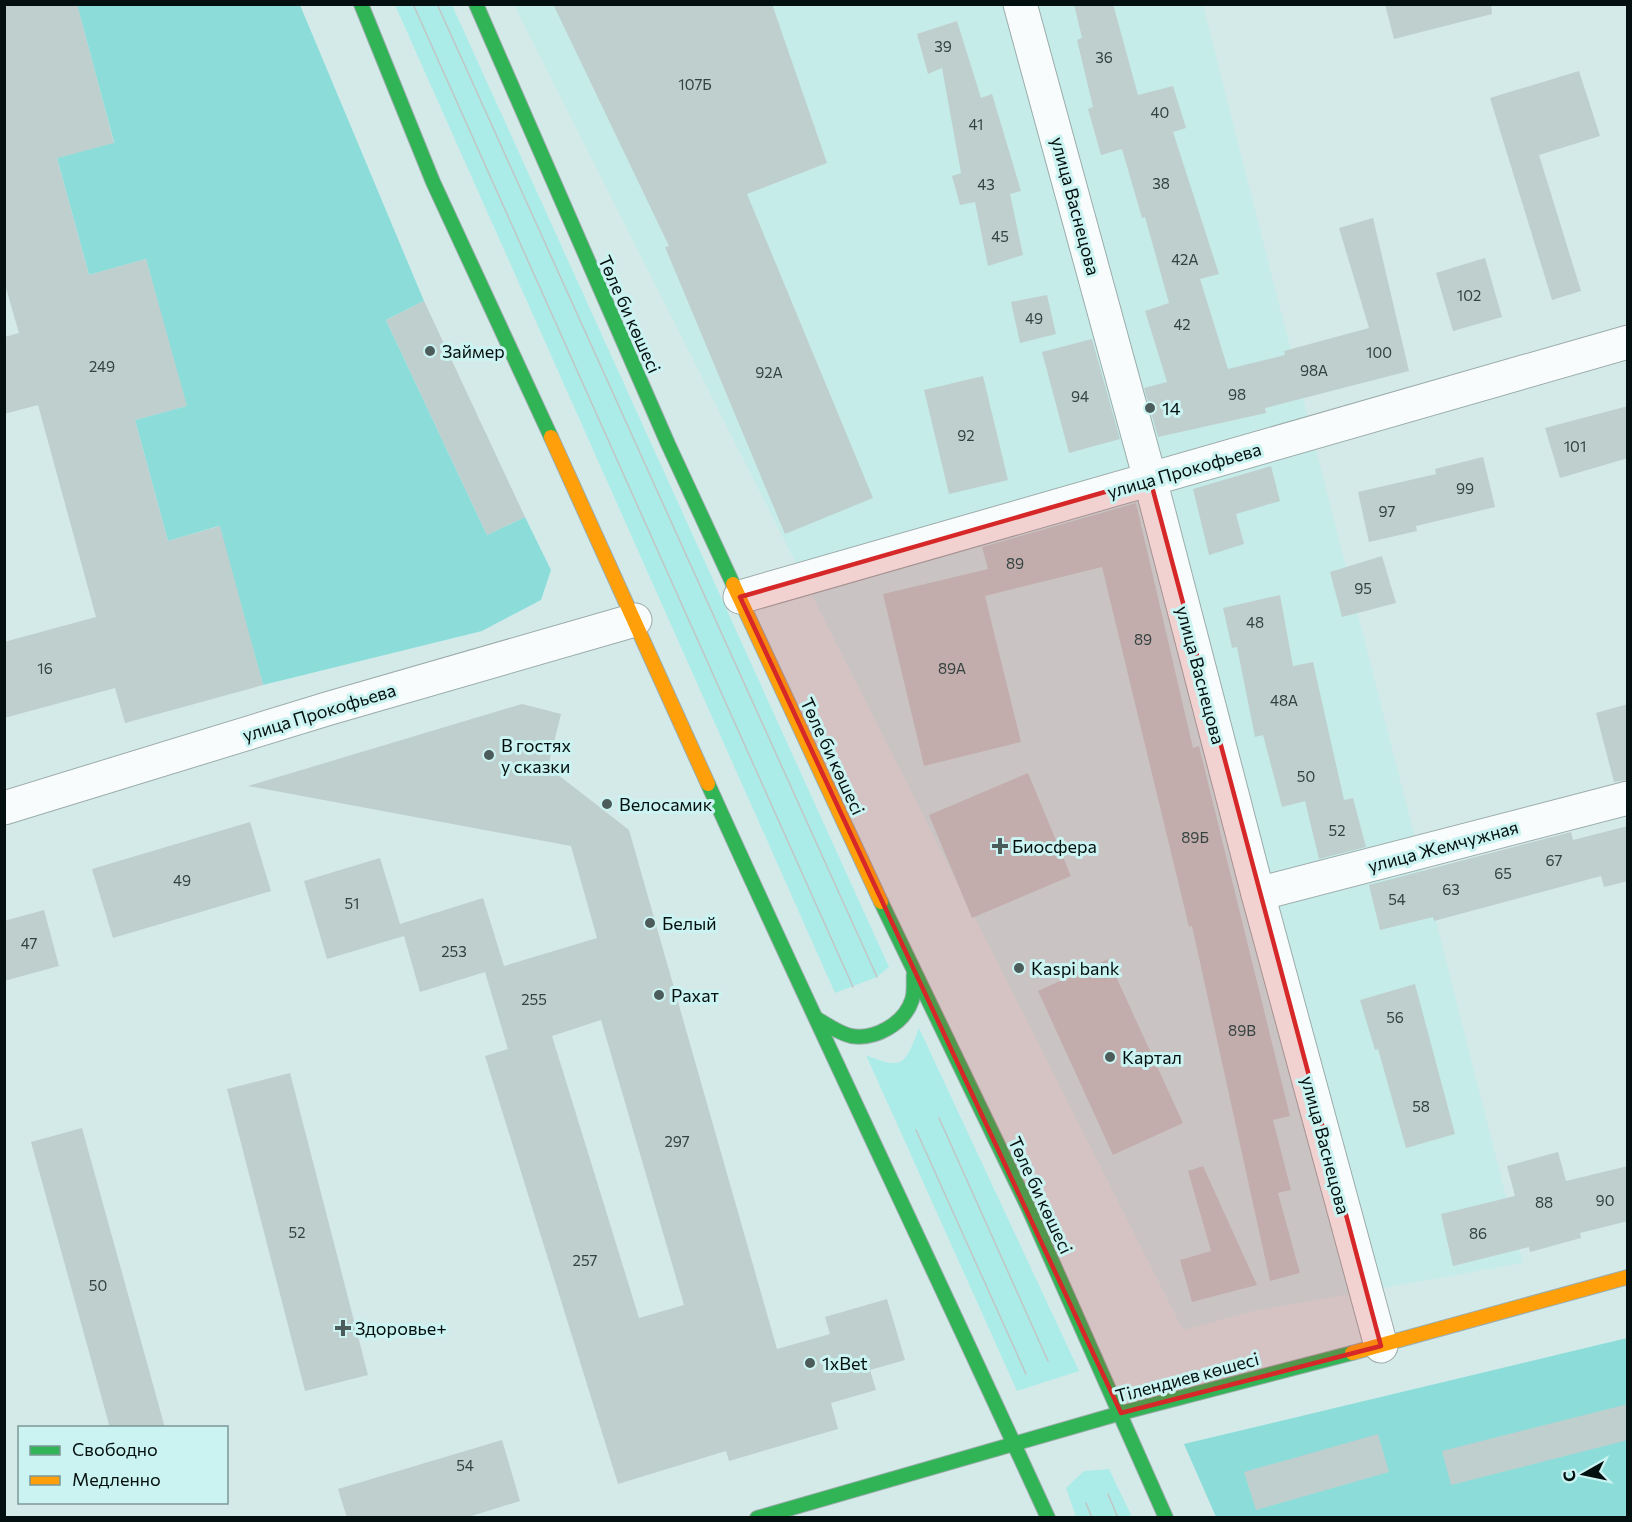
<svg xmlns="http://www.w3.org/2000/svg" width="1632" height="1522" font-family="Commissioner,sans-serif">
	<style>
		.built { fill: #c6ecea }
		.green { fill: #acece8 }
		.forest { fill: #8cddda }
		.building { fill: #becfce; fill-rule: evenodd }
		.lines { fill: none; stroke-linecap: round; stroke-linejoin: round }
		.street-casing { stroke: #9bacab; stroke-width: 35 }
		.fast-casing { stroke: #9bacab; stroke-width: 16 }
		.slow-casing { stroke: #9bacab; stroke-width: 16 }
		.street { stroke: #f9fcfc; stroke-width: 33 }
		.fast { stroke: #30b455; stroke-width: 14 }
		.slow { stroke: #ff9f0a; stroke-width: 14 }
		.tram { stroke: #c0c5c5; stroke-width: 1.5 }
		.marked { fill: #d62828; fill-opacity: 0.2; stroke: #d62828; stroke-width: 4.5; stroke-linejoin: round }
		.poi-dot { fill: #4c5c5b; stroke: #cbf3f1; stroke-width: 2 }
		.labels { text-anchor: middle; dominant-baseline: central; stroke-width: 6; stroke-linejoin: round; paint-order: stroke }
		.number-label { font-size: 15px; fill: #344241 }
		.street-label { font-size: 18px; fill: #03100f; stroke: #cbf3f1 }
		.poi-label { font-size: 18px; fill: #03100f; stroke: #cbf3f1; text-anchor: start }
	</style>
	<rect width="100%" height="100%" fill="#d4eae9"/>
	<polygon class="built" points="514,5 1203,5 1523,1263 1254,1311 1183,1330"/>
	<g class="green">
		<polygon points="395,5 452,5 889,967 877,977 835,993"/>
		<path d="M919,1028l160,343 -62,20 -151,-336c38,16 39,9 53,-27z"/>
		<polygon points="1109,1469 1132,1517 1076,1517 1066,1488 1084,1471"/>
	</g>
	<g class="forest">
		<polygon points="77,5 300,5 424,301 386,320 487,535 525,517 551,570 541,600 482,631 263,685 219,526 168,541 135,420 186,406 146,259 89,275 57,158 114,142"/>
		<polygon points="1627,1338 1627,1517 1216,1517 1184,1444"/>
	</g>
	<g class="building">
		<polygon points="4,4 77,4 114,143 57,158 89,275 146,259 187,406 135,420 168,541 220,526 263,685 125,723 115,688 4,718 4,642 96,617 38,405 4,414 4,337 19,333 4,281"/>
		<polygon points="553,4 772,4 827,163 747,194 873,498 785,534 665,247 669,246"/>
		<polygon points="1074,4 1113,4 1138,95 1173,86 1186,128 1173,132 1219,274 1200,279 1228,369 1285,355 1284,351 1369,328 1339,228 1373,218 1409,371 1265,408 1266,413 1158,437 1144,388 1167,382 1145,311 1169,303 1145,217 1142,218 1122,149 1101,155 1088,109 1093,107 1077,40 1082,38"/>
		<polygon points="1385,4 1491,4 1492,14 1394,39"/>
		<polygon points="957,21 981,98 992,94 1021,191 1010,194 1023,255 988,266 975,202 960,205 952,176 961,173 942,68 928,74 917,34"/>
		<polygon points="1579,71 1600,136 1539,155 1581,291 1552,300 1490,98"/>
		<polygon points="1485,258 1502,317 1453,331 1436,273"/>
		<polygon points="1047,295 1056,334 1020,343 1011,302"/>
		<polygon points="424,301 525,517 487,535 386,320"/>
		<polygon points="1092,339 1120,439 1069,453 1042,352"/>
		<polygon points="983,376 1008,480 949,494 924,390"/>
		<polygon points="1628,406 1628,458 1560,478 1545,428"/>
		<polygon points="1483,457 1495,507 1416,526 1417,531 1369,542 1358,492 1436,474 1435,469"/>
		<polygon points="1271,466 1280,501 1236,514 1244,544 1209,555 1193,489"/>
		<polygon points="1136,503 1193,748 1199,746 1290,1116 1273,1120 1291,1190 1278,1193 1300,1273 1270,1281 1192,926 1189,927 1102,567 985,596 1021,742 924,766 883,594 988,569 982,547"/>
		<polygon points="1382,556 1396,603 1342,617 1330,572"/>
		<polygon points="1280,595 1293,666 1313,662 1344,800 1353,798 1366,847 1319,859 1305,801 1282,807 1263,735 1255,737 1237,647 1232,648 1223,608"/>
		<path d="M522,704l39,10 -13,53 81,63 148,519 53,-15 -5,-17 62,-18 18,61 -35,10 6,20 -45,13 7,26 -109,32 -3,-10 -108,33 -133,-428 23,-7 -23,-77 -65,20 -16,-56 -77,23 -23,-78 76,-23 21,69 -1,-3 83,-26 21,68 -10,3 103,-31 -26,-92 -323,-60zM601,1020l83,285 -45,13 -87,-282z"/>
		<polygon points="1628,704 1628,780 1614,782 1596,713"/>
		<polygon points="1028,773 1071,876 972,918 929,815"/>
		<polygon points="250,822 271,891 113,938 92,869"/>
		<polygon points="1628,826 1628,881 1604,887 1601,876 1434,921 1433,917 1380,930 1369,885 1571,832 1573,840"/>
		<polygon points="44,910 59,966 4,981 4,921"/>
		<polygon points="1108,959 1183,1123 1113,1155 1038,991"/>
		<polygon points="1415,984 1455,1134 1406,1148 1378,1049 1375,1050 1360,1000"/>
		<polygon points="290,1073 368,1375 305,1391 227,1089"/>
		<polygon points="82,1128 165,1428 110,1428 31,1142"/>
		<polygon points="1558,1152 1566,1181 1628,1166 1628,1221 1580,1233 1581,1238 1530,1252 1529,1247 1453,1266 1441,1214 1515,1196 1507,1166"/>
		<polygon points="1203,1166 1257,1285 1192,1302 1180,1260 1211,1251 1188,1171"/>
		<polygon points="1628,1404 1628,1440 1451,1485 1442,1451"/>
		<polygon points="1378,1434 1389,1472 1256,1510 1244,1472"/>
		<polygon points="502,1440 520,1501 465,1518 347,1518 338,1489"/>
	</g>
	<g class="lines">
		<defs>
			<g id="street">
				<polyline points="1020,4 1150,479 1258,894 1381,1346"/>
				<polyline points="740,597 1628,342"/>
				<polyline points="4,808 330,708 635,620"/>
				<polyline points="1258,894 1628,798"/>
			</g>
			<g id="fast">
				<polyline points="361,4 433,182 551,437"/>
				<polyline points="476,4 668,444 733,584"/>
				<path d="M708,784c111,246 228,489 340,734"/>
				<polyline points="881,902 1028,1207 1166,1518"/>
				<path d="M817,1019c11,6 21,14 34,17 24,4 53,-12 61,-36 3,-8 1,-19 2,-28"/>
				<polyline points="757,1518 1121,1413 1352,1353"/>
			</g>
			<g id="slow">
				<polyline points="551,437 708,784"/>
				<polyline points="733,584 881,902"/>
				<polyline points="1352,1353 1628,1277"/>
			</g>
		</defs>
		<use href="#street" class="street-casing"/>
		<use href="#fast" class="fast-casing"/>
		<use href="#slow" class="slow-casing"/>
		<use href="#street" class="street"/>
		<use href="#fast" class="fast"/>
		<use href="#slow" class="slow"/>
		<g class="tram">
			<polyline points="413,4 853,987"/>
			<polyline points="437,4 877,977"/>
			<polyline points="939,1118 1048,1361"/>
			<polyline points="916,1130 1026,1374"/>
			<polyline points="1108,1494 1118,1518"/>
			<polyline points="1086,1503 1092,1518"/>
		</g>
	</g>
	<path class="marked" d="M1150,479l231,867 -260,67 -381,-816z"/>
	<g class="poi-dot">
		<circle cx="430" cy="351" r="6"/>
		<circle cx="1150" cy="408" r="6"/>
		<circle cx="489" cy="755" r="6"/>
		<circle cx="607" cy="804" r="6"/>
		<path d="M997 837h6v6h6v6h-6v6h-6v-6h-6v-6h6z"/>
		<circle cx="650" cy="923" r="6"/>
		<circle cx="1019" cy="968" r="6"/>
		<circle cx="659" cy="995" r="6"/>
		<circle cx="1110" cy="1057" r="6"/>
		<path d="M340 1319h6v6h6v6h-6v6h-6v-6h-6v-6h6z"/>
		<circle cx="810" cy="1363" r="6"/>
	</g>
	<g class="labels">
		<g class="number-label">
			<text x="943" y="46">39</text>
			<text x="1104" y="57">36</text>
			<text x="695" y="84">107Б</text>
			<text x="1160" y="112">40</text>
			<text x="976" y="124">41</text>
			<text x="1161" y="183">38</text>
			<text x="986" y="184">43</text>
			<text x="1000" y="236">45</text>
			<text x="1185" y="259">42А</text>
			<text x="1469" y="295">102</text>
			<text x="1034" y="318">49</text>
			<text x="1182" y="324">42</text>
			<text x="1379" y="352">100</text>
			<text x="102" y="366">249</text>
			<text x="1314" y="370">98А</text>
			<text x="769" y="372">92А</text>
			<text x="1237" y="394">98</text>
			<text x="1080" y="396">94</text>
			<text x="966" y="435">92</text>
			<text x="1575" y="446">101</text>
			<text x="1465" y="488">99</text>
			<text x="1387" y="511">97</text>
			<text x="1015" y="563">89</text>
			<text x="1363" y="588">95</text>
			<text x="1255" y="622">48</text>
			<text x="1143" y="639">89</text>
			<text x="45" y="668">16</text>
			<text x="952" y="668">89А</text>
			<text x="1284" y="700">48А</text>
			<text x="1306" y="776">50</text>
			<text x="1337" y="830">52</text>
			<text x="1195" y="837">89Б</text>
			<text x="1554" y="860">67</text>
			<text x="1503" y="873">65</text>
			<text x="182" y="880">49</text>
			<text x="1451" y="889">63</text>
			<text x="1397" y="899">54</text>
			<text x="352" y="903">51</text>
			<text x="29" y="943">47</text>
			<text x="454" y="951">253</text>
			<text x="534" y="999">255</text>
			<text x="1395" y="1017">56</text>
			<text x="1242" y="1030">89В</text>
			<text x="1421" y="1106">58</text>
			<text x="677" y="1141">297</text>
			<text x="1605" y="1200">90</text>
			<text x="1544" y="1202">88</text>
			<text x="297" y="1232">52</text>
			<text x="1478" y="1233">86</text>
			<text x="585" y="1260">257</text>
			<text x="98" y="1285">50</text>
			<text x="465" y="1465">54</text>
		</g>
		<g class="street-label">
			<text transform="translate(1076 206) rotate(75)">улица Васнецова</text>
			<text transform="translate(630 314) rotate(66)">Төле би көшесі</text>
			<text transform="translate(1184 470) rotate(-16)">улица Прокофьева</text>
			<text transform="translate(1201 675) rotate(75)">улица Васнецова</text>
			<text transform="translate(319 712) rotate(-17)">улица Прокофьева</text>
			<text transform="translate(833 756) rotate(65)">Төле би көшесі</text>
			<text transform="translate(1443 846) rotate(-15)">улица Жемчужная</text>
			<text transform="translate(1326 1145) rotate(75)">улица Васнецова</text>
			<text transform="translate(1041 1195) rotate(65)">Төле би көшесі</text>
			<text transform="translate(1187 1377) rotate(-15)">Тілендиев көшесі</text>
		</g>
		<g class="poi-label">
			<text x="442" y="351">Займер</text>
			<text x="1162" y="408">14</text>
			<text x="501" y="745">В гостях<tspan x="501" dy="21">у сказки</tspan></text>
			<text x="619" y="804">Велосамик</text>
			<text x="1012" y="846">Биосфера</text>
			<text x="662" y="923">Белый</text>
			<text x="1031" y="968">Kaspi bank</text>
			<text x="671" y="995">Рахат</text>
			<text x="1122" y="1057">Картал</text>
			<text x="355" y="1328">Здоровье+</text>
			<text x="822" y="1363">1xBet</text>
		</g>
	</g>
	<rect width="1632" height="1522" fill="none" stroke="#03100f" stroke-width="12"/>
	<rect x="18" y="1426" width="210" height="78" fill="#cbf3f1" stroke="#7b9897" stroke-width="1.5"/>
	<rect x="30" y="1446" width="30" height="9" fill="#30b455" stroke="#7b9897" stroke-width="1.5"/>
	<text x="72" y="1456" font-size="18" fill="#03100f">Свободно</text>
	<rect x="30" y="1476" width="30" height="9" fill="#ff9f0a" stroke="#7b9897" stroke-width="1.5"/>
	<text x="72" y="1486" font-size="18" fill="#03100f">Медленно</text>
	<g transform="translate(1584 1474) rotate(261)" stroke="#cbf3f1" stroke-width="4.5" paint-order="stroke">
	<path d="M0-4.5L10 22L0 15L-10 22Z" fill="#03100f"/>
	<text y="-9" font-size="16" font-weight="bold" text-anchor="middle" fill="#03100f">С</text>
	</g>
</svg>
